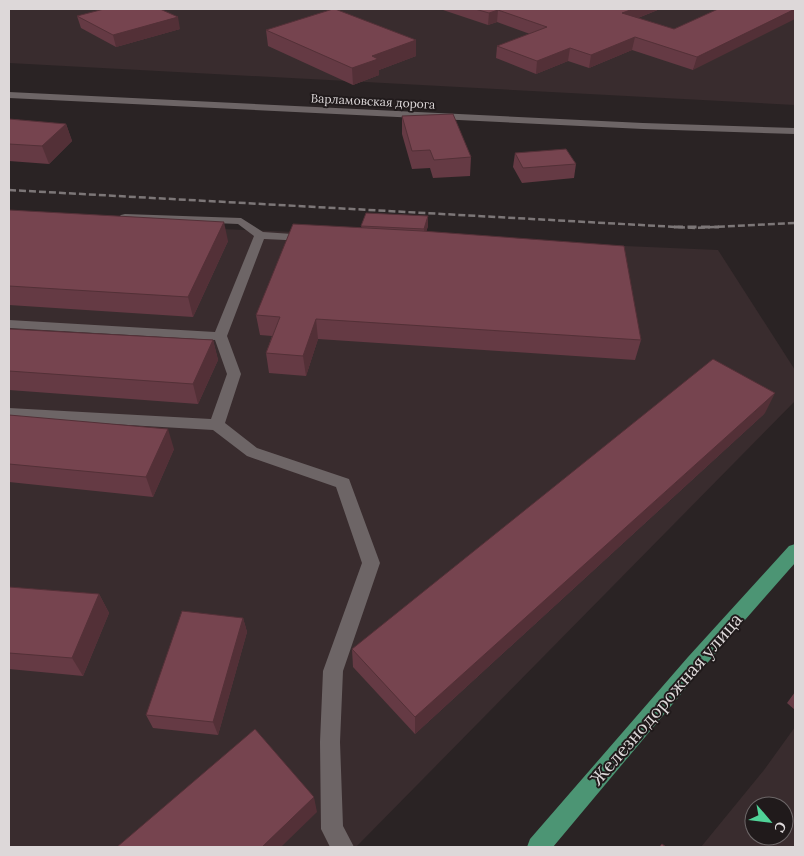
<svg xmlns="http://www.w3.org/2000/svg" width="804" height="856" font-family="Lora,serif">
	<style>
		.built { fill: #392c2e; fill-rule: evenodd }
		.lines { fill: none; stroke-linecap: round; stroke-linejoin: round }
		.minor { fill: #6d6566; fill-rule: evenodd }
		.major { fill: #4c9574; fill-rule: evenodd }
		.rail-far1 { stroke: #7c7677; stroke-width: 2.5; stroke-dasharray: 7 3; stroke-linecap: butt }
		.rail { stroke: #7c7677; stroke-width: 3; stroke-dasharray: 9 4.5; stroke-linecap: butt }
		.wall { fill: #653a44 }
		.shaded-wall { fill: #533037 }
		.building { fill: #76444f; stroke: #533037 }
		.labels { text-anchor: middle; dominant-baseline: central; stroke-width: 4; stroke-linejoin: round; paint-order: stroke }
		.far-street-label { font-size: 12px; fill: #ddd8d9; stroke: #201a1b }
		.near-street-label { font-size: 18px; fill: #ddd8d9; stroke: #201a1b }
	</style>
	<rect width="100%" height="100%" fill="#2a2324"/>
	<g class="built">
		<polygon points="9,9 795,9 795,105 9,63"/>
		<polygon points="9,220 718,250 795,370 795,401 356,847 9,847"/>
		<path d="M795,727v120h-94l63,-77zM754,806h30v30h-30z"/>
	</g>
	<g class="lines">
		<g class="minor">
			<polygon points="9,92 643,123 795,128 795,134 643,129 9,98"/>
			<polygon points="125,214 241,218 263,232 307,235 313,238 307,241 264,239 227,336 241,374 225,423 257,448 349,479 380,563 343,671 340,742 343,826 354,847 330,847 321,829 320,742 323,671 362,563 336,487 247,456 213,430 9,418 9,408 211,419 227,374 215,340 9,328 9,320 215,332 254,236 238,224 121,219 119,217 121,215"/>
		</g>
		<polygon class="major" points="795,544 795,563 702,669 553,847 527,847 530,839 688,657 789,546"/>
		<polyline class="rail-far1" points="9,190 695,228 795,223"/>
		<polyline class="rail" points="674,227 719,227"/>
	</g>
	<g class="wall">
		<polygon points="440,9 660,9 638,18 674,29 718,9 693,70 632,50 589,68 568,61 536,74 496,58 497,46 530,34 497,22 488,25"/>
		<polygon points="77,16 180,29 116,47 81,28"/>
		<polygon points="266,30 416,40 416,56 379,70 379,75 353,85 268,46"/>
		<polygon points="402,116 471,157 470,176 433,178 430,168 412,169 402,134"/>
		<polygon points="9,119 66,124 72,141 49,164 9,161"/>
		<polygon points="515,153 576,164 574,178 522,183 513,167"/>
		<polygon points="9,210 228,241 193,317 9,305"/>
		<polygon points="428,216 428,226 426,232 641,340 635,360 318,339 306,376 269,373 266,353 272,336 260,335 256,315 362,228 361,226"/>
		<polygon points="9,329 213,340 218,360 198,404 9,390"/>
		<polygon points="765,413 415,734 353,667 352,649"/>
		<polygon points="9,415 174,449 153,497 9,482"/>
		<polygon points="9,587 99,594 109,613 83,676 9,669"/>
		<polygon points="243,618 247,632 218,735 153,728 146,715"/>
		<polygon points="795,692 795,710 787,703"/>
	</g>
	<g class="shaded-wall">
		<polygon points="633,9 660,9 620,25 622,13"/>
		<polygon points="795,9 795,19 693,70 697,57"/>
		<polygon points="498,10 497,22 488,25 489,13"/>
		<polygon points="178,17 180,29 116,47 113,35"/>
		<polygon points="635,37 632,50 589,68 591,55"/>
		<polygon points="416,40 416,56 379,70 379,75 353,85 352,68 372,56"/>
		<polygon points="570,48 568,61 536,74 537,61"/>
		<polygon points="66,124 72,141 49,164 42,146"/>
		<polygon points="428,216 428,226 424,239 424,229"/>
		<polygon points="224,222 228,241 193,317 188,297"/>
		<polygon points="316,319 318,339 306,376 303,356"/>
		<polygon points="213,340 218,360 198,404 193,384"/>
		<polygon points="775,393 765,413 415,734 415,717"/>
		<polygon points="168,429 174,449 153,497 146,477"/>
		<polygon points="99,594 109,613 83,676 72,658"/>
		<polygon points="243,618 247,632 218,735 213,722"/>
		<polygon points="314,797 317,812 281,847 262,847"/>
	</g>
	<g class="building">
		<polygon points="104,9 160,9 178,17 113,35 77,16"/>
		<polygon points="333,9 335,9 416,40 372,56 378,59 352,68 266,30"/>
		<polygon points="475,9 633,9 622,13 674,29 718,9 795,9 697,57 635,37 591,55 570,48 537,61 497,46 547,27 498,10 489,13"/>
		<polygon points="453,114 471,157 434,160 430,150 412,151 402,116"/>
		<polygon points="9,119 66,124 42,146 9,144"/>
		<polygon points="566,149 576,164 523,168 515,153"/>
		<polygon points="9,210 224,222 188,297 9,286"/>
		<polygon points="366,213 428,216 424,229 361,226"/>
		<polygon points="293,224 422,231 624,246 641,340 316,319 303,356 266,353 280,317 256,315"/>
		<polygon points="9,329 213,340 193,384 9,371"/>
		<polygon points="713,359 775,393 415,717 352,649"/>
		<polygon points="9,415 168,429 146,477 9,464"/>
		<polygon points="9,587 99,594 72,658 9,653"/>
		<polygon points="182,611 243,618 213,722 146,715"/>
		<polygon points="255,729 314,797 262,847 117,847"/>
		<polygon points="662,844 666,847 659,847"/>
	</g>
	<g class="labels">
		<g class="far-street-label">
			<text transform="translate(373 101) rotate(3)">Варламовская дорога</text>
		</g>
		<g class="near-street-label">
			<text transform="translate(666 699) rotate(-49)">Железнодорожная улица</text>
		</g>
	</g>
	<rect width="804" height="856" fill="none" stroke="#ddd8d9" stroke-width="20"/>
	<g transform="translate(769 821) rotate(118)"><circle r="24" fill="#201a1b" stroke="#6c6667"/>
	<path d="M0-4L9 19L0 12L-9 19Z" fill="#50d398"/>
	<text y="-8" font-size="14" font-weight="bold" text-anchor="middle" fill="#ddd8d9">С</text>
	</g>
</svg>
